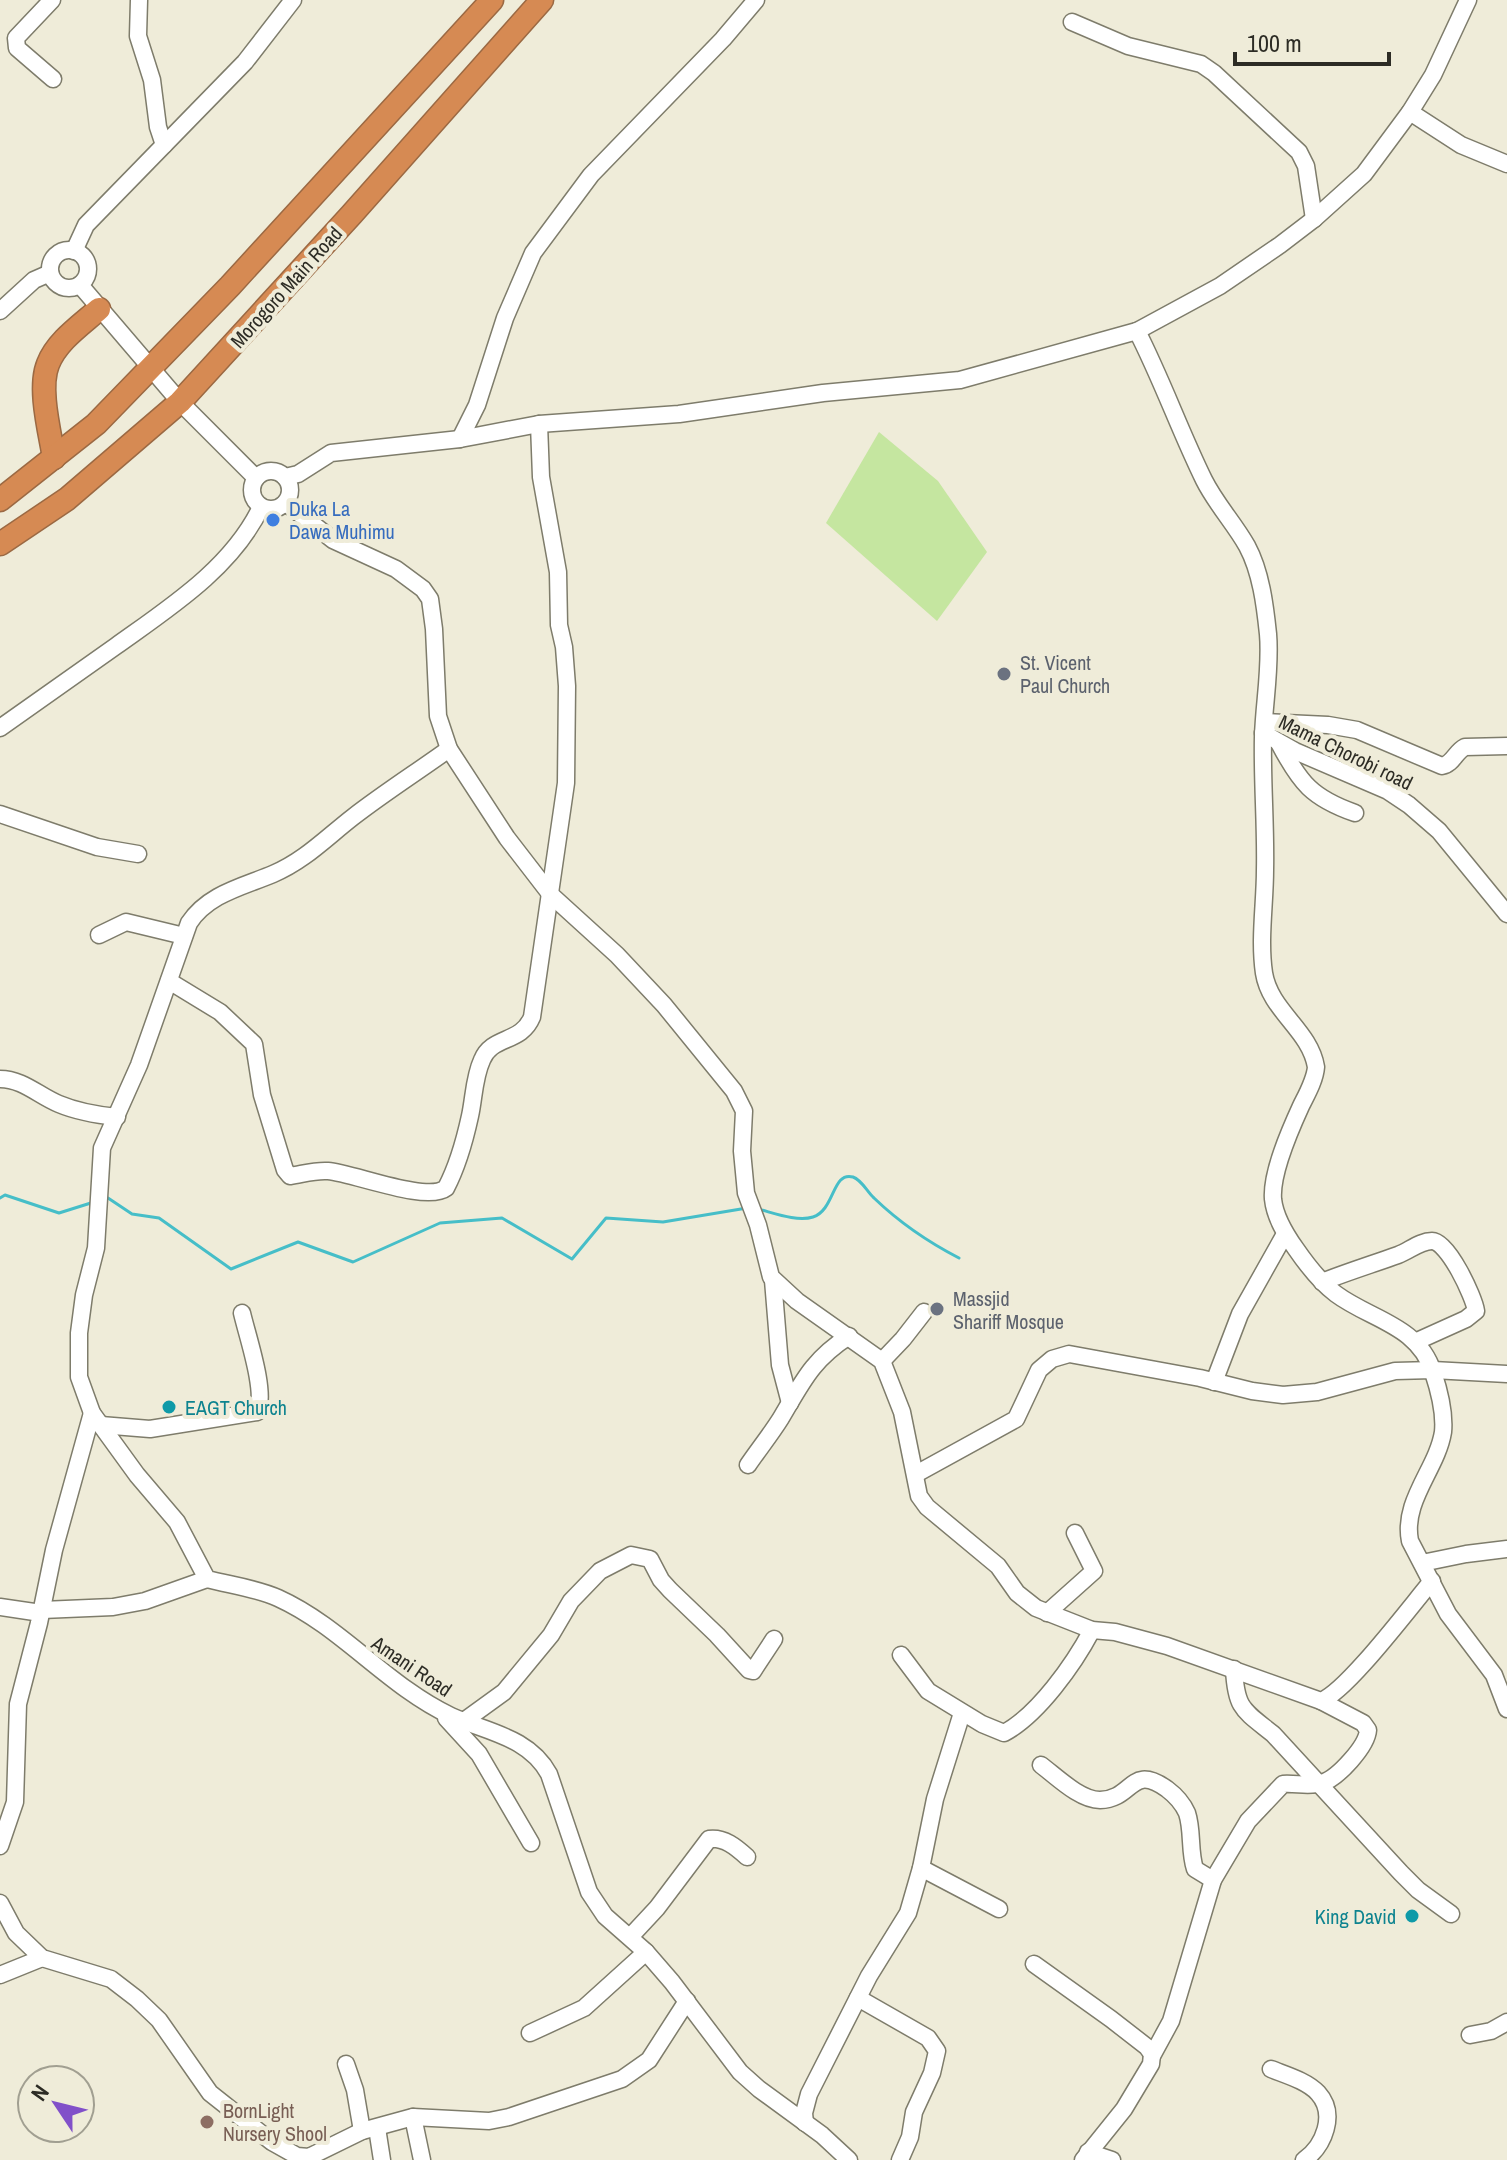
<svg xmlns="http://www.w3.org/2000/svg" width="1507" height="2160" font-family="'Archivo Narrow',sans-serif">
	<style>
		.green { fill: #c5e6a0 }
		.lines { fill: none; stroke-linecap: round; stroke-linejoin: round }
		.stream { stroke: #46bec8; stroke-width: 3 }
		.minor-casing { stroke: #7e7c6b; stroke-width: 19 }
		.highway-casing { stroke: #9b6943; stroke-width: 25 }
		.minor { stroke: #fff; stroke-width: 16 }
		.highway { stroke: #d68a53; stroke-width: 22 }
		.shop-dot { fill: #3f7fe0; stroke: #efecd9; stroke-width: 3 }
		.worship-dot { fill: #6b7280; stroke: #efecd9; stroke-width: 3 }
		.culture-dot { fill: #0f9aa8; stroke: #efecd9; stroke-width: 3 }
		.education-dot { fill: #8d6e63; stroke: #efecd9; stroke-width: 3 }
		.labels { text-anchor: middle; dominant-baseline: central; stroke-width: 8; stroke-linejoin: round; paint-order: stroke }
		.street-label { font-size: 20px; fill: #2d2c25; stroke: #efecd9 }
		.shop-label { font-size: 20px; fill: #366cbe; stroke: #efecd9; text-anchor: start }
		.worship-label { font-size: 20px; fill: #5b616d; stroke: #efecd9; text-anchor: start }
		.culture-label { font-size: 20px; fill: #0d838f; stroke: #efecd9; text-anchor: start }
		.education-label { font-size: 20px; fill: #785e54; stroke: #efecd9; text-anchor: start }
	</style>
	<rect width="100%" height="100%" fill="#efecd9"/>
	<polygon class="green" points="879,432 938,481 987,552 937,621 826,523"/>
	<g class="lines">
		<g class="stream">
			<polyline points="0,1198 5,1195 59,1213 94,1202"/>
			<polyline points="105,1199 108,1198 132,1214 159,1218 231,1269 298,1242 353,1262 440,1223 502,1218 572,1259 606,1218 663,1222 747,1208"/>
			<path d="M758,1209c16,4 39,13 55,8 22,-7 19,-46 40,-40 9,3 14,15 21,21 26,25 54,44 85,60"/>
		</g>
		<defs>
			<g id="minor">
				<polyline points="52,0 16,38 17,48 53,79"/>
				<polyline points="139,0 138,36 152,80 158,127 164,145"/>
				<polyline points="1072,22 1128,46 1201,64 1214,73 1299,152 1306,166 1314,219"/>
				<polyline points="1410,112 1461,145 1507,164"/>
				<circle cx="69" cy="269" r="19"/>
				<polyline points="74,251 86,225 245,62 293,0"/>
				<polyline points="80,285 180,402 256,478"/>
				<polyline points="0,311 34,280 50,273"/>
				<path d="M1137,331c25,49 43,100 67,149 12,24 30,43 43,66 14,26 18,59 21,88 3,34 -4,69 -5,103 -1,44 3,89 2,133 0,34 -6,69 -1,103 6,38 46,57 52,94 -1,13 -9,27 -15,39 -11,24 -30,67 -28,93 2,19 13,36 23,50 11,16 24,33 40,45 35,26 82,31 97,78 6,18 12,40 10,60 -6,37 -41,69 -33,109l38,73 46,61 13,34"/>
				<polyline points="460,439 477,405 505,318 533,253 591,175 723,39 756,0"/>
				<circle cx="271" cy="490" r="19"/>
				<polyline points="285,477 298,474 331,453 460,439 539,424 679,414 823,393 960,380 1137,331 1220,286 1280,245 1314,219 1364,174 1410,112 1433,75 1468,0"/>
				<path d="M286,503l47,37 63,29 27,20 7,10 4,30 4,87 11,33 58,89 44,57 66,60 47,50 70,86 10,20 -2,40 4,42 12,32 13,52 26,24 85,60 20,51 17,84 8,11 71,59 19,27 19,15 56,22 23,2 52,14 154,55c26,-10 89,-94 111,-120"/>
				<path d="M1265,722l63,3 29,5 85,36c11,-2 13,-14 23,-19l42,-1"/>
				<path d="M0,728c38,-27 77,-54 116,-82 53,-38 116,-78 145,-139"/>
				<polyline points="1263,733 1295,751 1388,791 1409,805 1439,831 1507,914"/>
				<path d="M1279,743c21,40 33,55 76,70"/>
				<path d="M449,749c-32,23 -65,44 -96,68 -27,21 -49,44 -80,57 -31,13 -65,20 -84,49l-50,142 -37,83 -6,100 -12,47 -5,38v44l13,36 45,62 40,47 30,57c23,6 49,9 71,19 64,29 109,88 173,118 36,16 78,21 98,58l40,118 16,24 41,36 26,30 68,90 19,17 63,46 27,25"/>
				<polyline points="0,814 97,847 138,854"/>
				<polyline points="99,935 126,922 184,936"/>
				<path d="M169,981l51,31 34,32 8,51 23,75 5,6c13,-2 25,-6 38,-5 25,2 99,32 118,17 11,-21 19,-49 24,-72 4,-18 4,-39 12,-56 10,-25 39,-16 50,-43l34,-234 1,-97 -3,-39 -5,-22 -1,-53 -17,-95 -2,-53"/>
				<path d="M0,1079c23,0 39,17 59,25 19,8 38,11 58,13"/>
				<polyline points="773,1280 780,1365 790,1403"/>
				<path d="M1322,1282c25,-10 51,-18 76,-27 11,-4 22,-14 34,-14 16,0 42,56 44,70l-10,8 -51,23"/>
				<polyline points="882,1361 903,1339 924,1312"/>
				<polyline points="1214,1382 1240,1314 1285,1234"/>
				<path d="M101,1425l49,4 107,-17c10,-19 -10,-77 -15,-99"/>
				<path d="M748,1465c11,-16 23,-31 33,-47 22,-37 31,-58 68,-82"/>
				<polyline points="916,1474 1016,1419 1039,1370 1052,1359 1069,1354 1200,1378 1252,1391 1283,1395 1317,1392 1395,1371 1433,1370 1507,1374"/>
				<polyline points="1422,1563 1466,1554 1507,1549"/>
				<polyline points="0,1607 41,1613"/>
				<polyline points="42,1610 113,1607 145,1601 207,1579"/>
				<polyline points="1047,1613 1094,1571 1075,1533"/>
				<path d="M901,1655l27,36 54,33 22,9c34,-18 70,-69 88,-103"/>
				<path d="M1234,1669c2,40 9,41 39,65l128,139 17,17 33,24"/>
				<polyline points="446,1718 479,1754 531,1843"/>
				<polyline points="464,1721 504,1692 551,1635 571,1601 600,1571 631,1555 650,1559 661,1580 670,1590 717,1635 749,1670 753,1671 774,1639"/>
				<path d="M1041,1765c16,12 39,35 59,35 34,-1 30,-37 67,-11 8,6 16,15 20,24 6,18 2,38 8,56l18,11"/>
				<polyline points="0,1846 15,1802 18,1704 39,1623 54,1550 92,1413"/>
				<polyline points="921,1868 999,1909"/>
				<polyline points="0,1903 16,1933 42,1958 111,1979 137,1999 159,2020 210,2093 272,2142 297,2156 309,2157 362,2131 413,2117 489,2121 509,2117 622,2079 649,2060 687,2001"/>
				<path d="M630,1937l27,-29 52,-69c15,-2 27,8 38,18"/>
				<polyline points="1034,1964 1111,2019 1147,2047 1152,2054 1151,2064 1124,2109 1083,2160"/>
				<polyline points="0,1975 42,1958"/>
				<polyline points="858,1998 928,2038 937,2051 932,2073 914,2112 910,2137 900,2160"/>
				<polyline points="530,2033 584,2008 646,1952"/>
				<polyline points="1470,2035 1491,2031 1507,2022"/>
				<path d="M1152,2056l19,-35 42,-141 35,-59 35,-37c12,-1 28,3 39,-1 16,-5 45,-37 46,-53l-5,-7 -42,-22"/>
				<polyline points="346,2064 355,2090 362,2131"/>
				<path d="M1271,2069c15,6 36,12 47,24 19,21 6,53 -14,67"/>
				<polyline points="413,2117 422,2160"/>
				<polyline points="805,2123 804,2113 809,2094 869,1976 908,1913 921,1868 935,1799 962,1713"/>
				<polyline points="377,2128 382,2160"/>
				<polyline points="1088,2152 1112,2160"/>
			</g>
			<g id="highway">
				<path d="M54,458c-4,-25 -16,-70 -6,-94 9,-23 33,-39 51,-55"/>
				<polyline points="0,500 96,424 230,286 492,0"/>
				<polyline points="0,544 67,499 180,402 352,214 542,0"/>
			</g>
		</defs>
		<use href="#minor" class="minor-casing"/>
		<use href="#highway" class="highway-casing"/>
		<use href="#minor" class="minor"/>
		<use href="#highway" class="highway"/>
	</g>
	<circle class="shop-dot" cx="273" cy="520" r="8"/>
	<g class="worship-dot">
		<circle cx="1004" cy="674" r="8"/>
		<circle cx="937" cy="1309" r="8"/>
	</g>
	<g class="culture-dot">
		<circle cx="169" cy="1407" r="8"/>
		<circle cx="1412" cy="1916" r="8"/>
	</g>
	<circle class="education-dot" cx="207" cy="2122" r="8"/>
	<g class="labels">
		<g class="street-label">
			<text transform="translate(286 287) rotate(-48)">Morogoro Main Road</text>
			<text transform="translate(1346 752) rotate(26)">Mama Chorobi road</text>
			<text transform="translate(412 1666) rotate(34)">Amani Road</text>
		</g>
		<g class="shop-label">
			<text x="289" y="508">Duka La<tspan x="289" dy="23">Dawa Muhimu</tspan></text>
		</g>
		<g class="worship-label">
			<text x="1020" y="662">St. Vicent<tspan x="1020" dy="23">Paul Church</tspan></text>
			<text x="953" y="1298">Massjid<tspan x="953" dy="23">Shariff Mosque</tspan></text>
		</g>
		<g class="culture-label">
			<text x="185" y="1407">EAGT Church</text>
			<text x="1396" y="1916" text-anchor="end">King David</text>
		</g>
		<g class="education-label">
			<text x="223" y="2110">BornLight<tspan x="223" dy="23">Nursery Shool</tspan></text>
		</g>
	</g>
	<g transform="translate(56 2104) rotate(305)"><circle r="38" fill="#efecd9" stroke="#a19f91" stroke-width="2"/>
	<path d="M0-6L14 30L0 20L-14 30Z" fill="#8150c9"/>
	<text y="-12" font-size="22" font-weight="bold" text-anchor="middle" fill="#2d2c25">N</text>
	</g>
	<path d="M1235 52v12h154v-12" fill="none" stroke="#2d2c25" stroke-width="4"/>
	<text x="1247" y="52" font-size="24" fill="#2d2c25" stroke="#efecd9" stroke-width="6" paint-order="stroke">100 m</text>
</svg>
